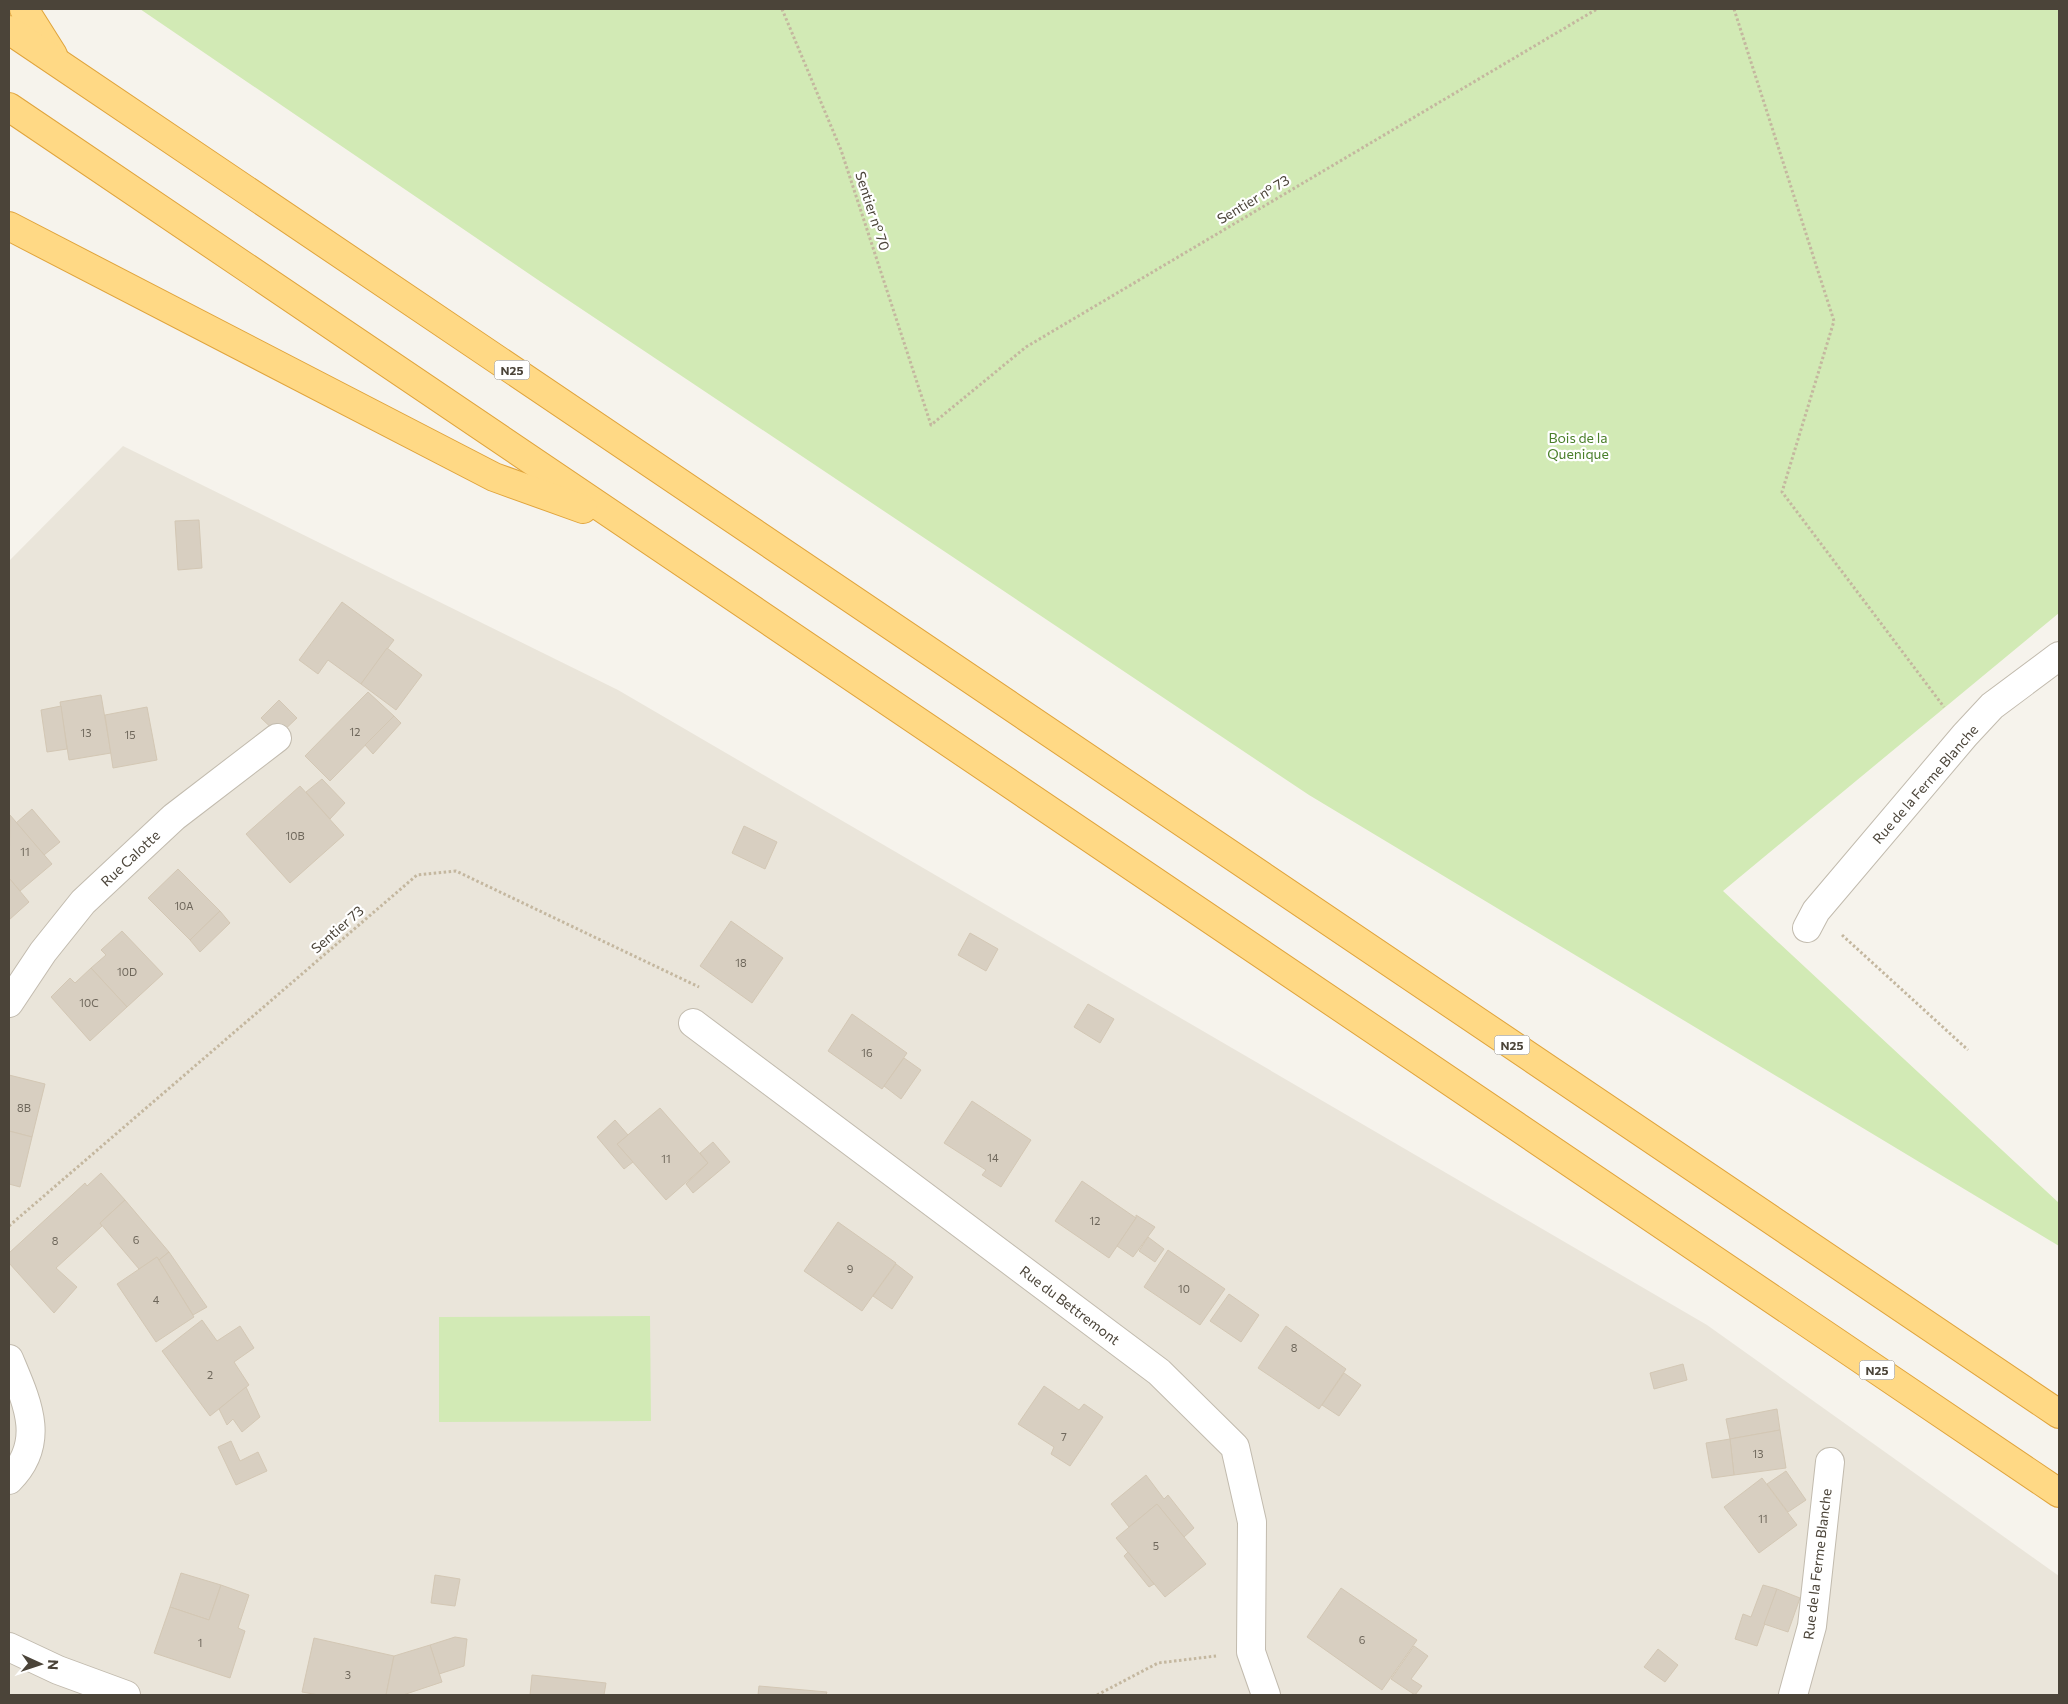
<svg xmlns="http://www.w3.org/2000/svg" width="2068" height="1704" font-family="Commissioner,sans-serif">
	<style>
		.residential { fill: #eae5da }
		.green { fill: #d2eab5 }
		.building { fill: #d8cfc1; stroke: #d3c7b4 }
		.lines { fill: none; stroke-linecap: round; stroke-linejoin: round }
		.minor-casing { stroke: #c2bbae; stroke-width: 30 }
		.trunk-casing { stroke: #e0a43c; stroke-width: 30 }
		.path { stroke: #c4b79f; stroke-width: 3; stroke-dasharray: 2.5 2.5; stroke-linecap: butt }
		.minor { stroke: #fff; stroke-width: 28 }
		.trunk { stroke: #ffd985; stroke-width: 28 }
		.labels { text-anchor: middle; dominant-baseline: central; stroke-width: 4.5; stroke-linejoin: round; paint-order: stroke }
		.number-label { font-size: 11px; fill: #6e675b }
		.shield { fill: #fff; stroke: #817c74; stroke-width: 1 }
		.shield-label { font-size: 12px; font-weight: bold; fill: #4b4439 }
		.street-label { font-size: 14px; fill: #4b4439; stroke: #fff }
		.park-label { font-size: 14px; fill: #4a7f2a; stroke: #fff }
	</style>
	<rect width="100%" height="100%" fill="#f6f3ec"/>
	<polygon class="residential" points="123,446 618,690 1707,1325 2059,1576 2059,1695 9,1695 9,561"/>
	<g class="green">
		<polygon points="140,9 2059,9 2059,613 1723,891 2059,1203 2059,1246 1309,795 541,282"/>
		<polygon points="650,1316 651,1421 439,1422 439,1317"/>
	</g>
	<g class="building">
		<polygon points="199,520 202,568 178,570 175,521"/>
		<polygon points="342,602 394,640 361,684 328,660 318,674 299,660"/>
		<polygon points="387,648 422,675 396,710 361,684"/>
		<polygon points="368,692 394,716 330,781 305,756"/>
		<polygon points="101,695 111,753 69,760 60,702"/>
		<polygon points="279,700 297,718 279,735 261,718"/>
		<polygon points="61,706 67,749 47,752 41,710"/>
		<polygon points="147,707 157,760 113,768 105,715"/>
		<polygon points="394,716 401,723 373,754 365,745"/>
		<polygon points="322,779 345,803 330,819 306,792"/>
		<polygon points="300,786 344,835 290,883 246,834"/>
		<polygon points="32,809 60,842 44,855 16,823"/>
		<polygon points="10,815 52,864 20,891 9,878"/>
		<polygon points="744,826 777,842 765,869 732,853"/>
		<polygon points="178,869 220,911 190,940 148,898"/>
		<polygon points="9,878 29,902 9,920"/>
		<polygon points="220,911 230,923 200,952 190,940"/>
		<polygon points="731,921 783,958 752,1003 700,966"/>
		<polygon points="122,931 163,974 127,1007 91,968 106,955 101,950"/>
		<polygon points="970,933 998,949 986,971 958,955"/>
		<polygon points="91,968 127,1007 90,1041 51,997 70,978 75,983"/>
		<polygon points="1088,1004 1114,1019 1100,1043 1074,1027"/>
		<polygon points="852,1014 907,1053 882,1089 828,1051"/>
		<polygon points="904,1058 921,1070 901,1099 884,1086"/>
		<polygon points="9,1075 45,1084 32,1137 9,1131"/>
		<polygon points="972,1101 1031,1140 1001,1187 982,1175 986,1170 944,1143"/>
		<polygon points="660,1108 708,1163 666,1200 617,1144"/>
		<polygon points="615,1120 628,1135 617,1144 633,1162 624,1169 597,1137"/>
		<polygon points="9,1131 32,1137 20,1187 9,1184"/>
		<polygon points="713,1142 730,1162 693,1193 686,1184 708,1163 700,1153"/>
		<polygon points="101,1173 125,1200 100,1223 102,1226 56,1268 77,1287 54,1313 9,1263 9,1253 85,1183 87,1186"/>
		<polygon points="1082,1181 1136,1218 1109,1258 1055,1221"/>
		<polygon points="125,1200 169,1252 159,1260 157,1257 139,1269 100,1223"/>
		<polygon points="1136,1215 1155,1227 1133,1257 1117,1246 1136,1218"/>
		<polygon points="838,1222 896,1263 862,1311 804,1271"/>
		<polygon points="1148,1237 1164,1249 1155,1262 1139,1251"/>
		<polygon points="1168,1250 1225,1289 1200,1325 1144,1287"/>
		<polygon points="169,1252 207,1307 193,1315 159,1260"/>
		<polygon points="157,1257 194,1317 156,1342 117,1284"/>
		<polygon points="896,1264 913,1277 892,1309 873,1296"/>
		<polygon points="1229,1294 1259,1315 1241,1342 1210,1321"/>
		<polygon points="202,1320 217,1341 240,1326 254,1348 234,1362 249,1385 210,1416 162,1351"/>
		<polygon points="1286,1326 1346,1369 1319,1409 1258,1368"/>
		<polygon points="1683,1364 1687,1380 1654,1389 1650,1373"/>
		<polygon points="1344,1373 1361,1385 1339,1416 1322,1405"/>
		<polygon points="1044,1386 1079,1410 1084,1404 1103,1417 1070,1466 1051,1454 1054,1447 1018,1424"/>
		<polygon points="246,1387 260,1417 242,1432 233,1419 227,1425 219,1409"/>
		<polygon points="1777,1409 1780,1430 1730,1439 1726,1419"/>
		<polygon points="1780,1430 1786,1468 1734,1475 1730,1439"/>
		<polygon points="1730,1439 1734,1475 1712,1478 1706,1443"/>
		<polygon points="231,1441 240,1461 258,1452 267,1471 236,1485 218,1447"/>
		<polygon points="1786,1471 1806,1500 1788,1512 1767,1484"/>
		<polygon points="1146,1475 1164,1499 1168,1495 1194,1528 1184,1537 1157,1504 1129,1527 1111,1504"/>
		<polygon points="1762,1478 1797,1525 1759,1553 1724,1507"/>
		<polygon points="1157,1504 1206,1564 1165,1597 1116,1538"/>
		<polygon points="1128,1552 1154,1584 1149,1587 1124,1556"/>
		<polygon points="181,1573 221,1585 209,1620 170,1607"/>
		<polygon points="435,1575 460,1579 455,1606 431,1603"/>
		<polygon points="221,1585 249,1595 238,1628 245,1631 230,1678 154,1653 170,1607 209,1620"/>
		<polygon points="1763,1585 1777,1589 1757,1646 1735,1639 1743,1614 1751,1617"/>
		<polygon points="1341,1588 1417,1640 1382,1690 1307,1637"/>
		<polygon points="1777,1589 1800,1598 1788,1632 1764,1624"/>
		<polygon points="455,1637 467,1639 464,1666 439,1674 430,1645"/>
		<polygon points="314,1638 394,1656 386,1695 319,1695 302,1692"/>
		<polygon points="430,1645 442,1682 403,1695 386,1695 394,1656"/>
		<polygon points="1414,1646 1428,1656 1411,1679 1422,1686 1415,1695 1391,1679"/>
		<polygon points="1658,1649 1678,1665 1665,1682 1644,1667"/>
		<polygon points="532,1675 606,1683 604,1695 530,1695"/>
		<polygon points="759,1686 827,1692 826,1695 758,1695"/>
	</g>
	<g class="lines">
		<defs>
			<g id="minor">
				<polyline points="1807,928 1816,911 1965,735 1992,706 2059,656"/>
				<polyline points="9,1003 43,952 83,902 174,817 277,738"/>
				<polyline points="693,1023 1159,1372 1235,1447 1252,1522 1251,1652 1266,1695"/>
				<path d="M9,1359c18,43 38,83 0,121"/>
				<polyline points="9,1647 58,1670 126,1695"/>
				<polyline points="1793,1695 1812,1626 1830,1462"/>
			</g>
			<g id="trunk">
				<polyline points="24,9 53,55"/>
				<polyline points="9,30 2059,1414"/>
				<polyline points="9,107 2059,1493"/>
				<polyline points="9,226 494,477 583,509"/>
			</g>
		</defs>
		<use href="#minor" class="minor-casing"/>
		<use href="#trunk" class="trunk-casing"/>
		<g class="path">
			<polyline points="782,9 841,150 931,425 1026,347 1597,9"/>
			<polyline points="1734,9 1834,321 1782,492 1944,707"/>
			<polyline points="1842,935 1968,1050"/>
			<polyline points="9,1226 417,875 456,871 699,987"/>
			<polyline points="1097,1695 1158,1663 1216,1656"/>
		</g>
		<use href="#minor" class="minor"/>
		<use href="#trunk" class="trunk"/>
	</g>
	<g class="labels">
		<g class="number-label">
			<text x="355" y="731">12</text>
			<text x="86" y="732">13</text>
			<text x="130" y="734">15</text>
			<text x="295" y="835">10B</text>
			<text x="25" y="851">11</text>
			<text x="184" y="905">10A</text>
			<text x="741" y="962">18</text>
			<text x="127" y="971">10D</text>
			<text x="89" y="1002">10C</text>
			<text x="867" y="1052">16</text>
			<text x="24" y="1107">8B</text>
			<text x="993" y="1157">14</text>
			<text x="666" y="1158">11</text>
			<text x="1095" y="1220">12</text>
			<text x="136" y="1239">6</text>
			<text x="55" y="1240">8</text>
			<text x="850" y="1268">9</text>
			<text x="1184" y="1288">10</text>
			<text x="156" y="1299">4</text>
			<text x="1294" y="1347">8</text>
			<text x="210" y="1374">2</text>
			<text x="1064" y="1436">7</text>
			<text x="1758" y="1453">13</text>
			<text x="1763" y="1518">11</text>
			<text x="1156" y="1545">5</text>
			<text x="1362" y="1639">6</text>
			<text x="200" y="1642">1</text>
			<text x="348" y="1674">3</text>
		</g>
		<g class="shield">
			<rect x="494.5" y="360.5" width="35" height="19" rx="4"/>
			<rect x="1494.5" y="1035.5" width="35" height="19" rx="4"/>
			<rect x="1859.5" y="1360.5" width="35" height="19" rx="4"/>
		</g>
		<g class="shield-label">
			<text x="512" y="370">N25</text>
			<text x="1512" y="1045">N25</text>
			<text x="1877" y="1370">N25</text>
		</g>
		<g class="street-label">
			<text transform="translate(1253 199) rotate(-31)">Sentier n° 73</text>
			<text transform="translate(873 211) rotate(72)">Sentier n° 70</text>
			<text transform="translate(1925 784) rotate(-49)">Rue de la Ferme Blanche</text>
			<text transform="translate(130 858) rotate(-43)">Rue Calotte</text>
			<text transform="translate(337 929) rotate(-41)">Sentier 73</text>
			<text transform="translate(1070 1305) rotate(37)">Rue du Bettremont</text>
			<text transform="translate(1817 1564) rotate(-83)">Rue de la Ferme Blanche</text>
		</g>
		<g class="park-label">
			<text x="1578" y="437">Bois de la<tspan x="1578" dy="16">Quenique</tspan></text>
		</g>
	</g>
	<rect width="2068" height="1704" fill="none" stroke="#4b4439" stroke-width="20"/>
	<g transform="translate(40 1664) rotate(93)" stroke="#ffffff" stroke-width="4" paint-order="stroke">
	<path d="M0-4L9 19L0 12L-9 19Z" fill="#4b4439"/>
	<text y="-8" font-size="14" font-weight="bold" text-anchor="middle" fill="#4b4439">N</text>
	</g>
</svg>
